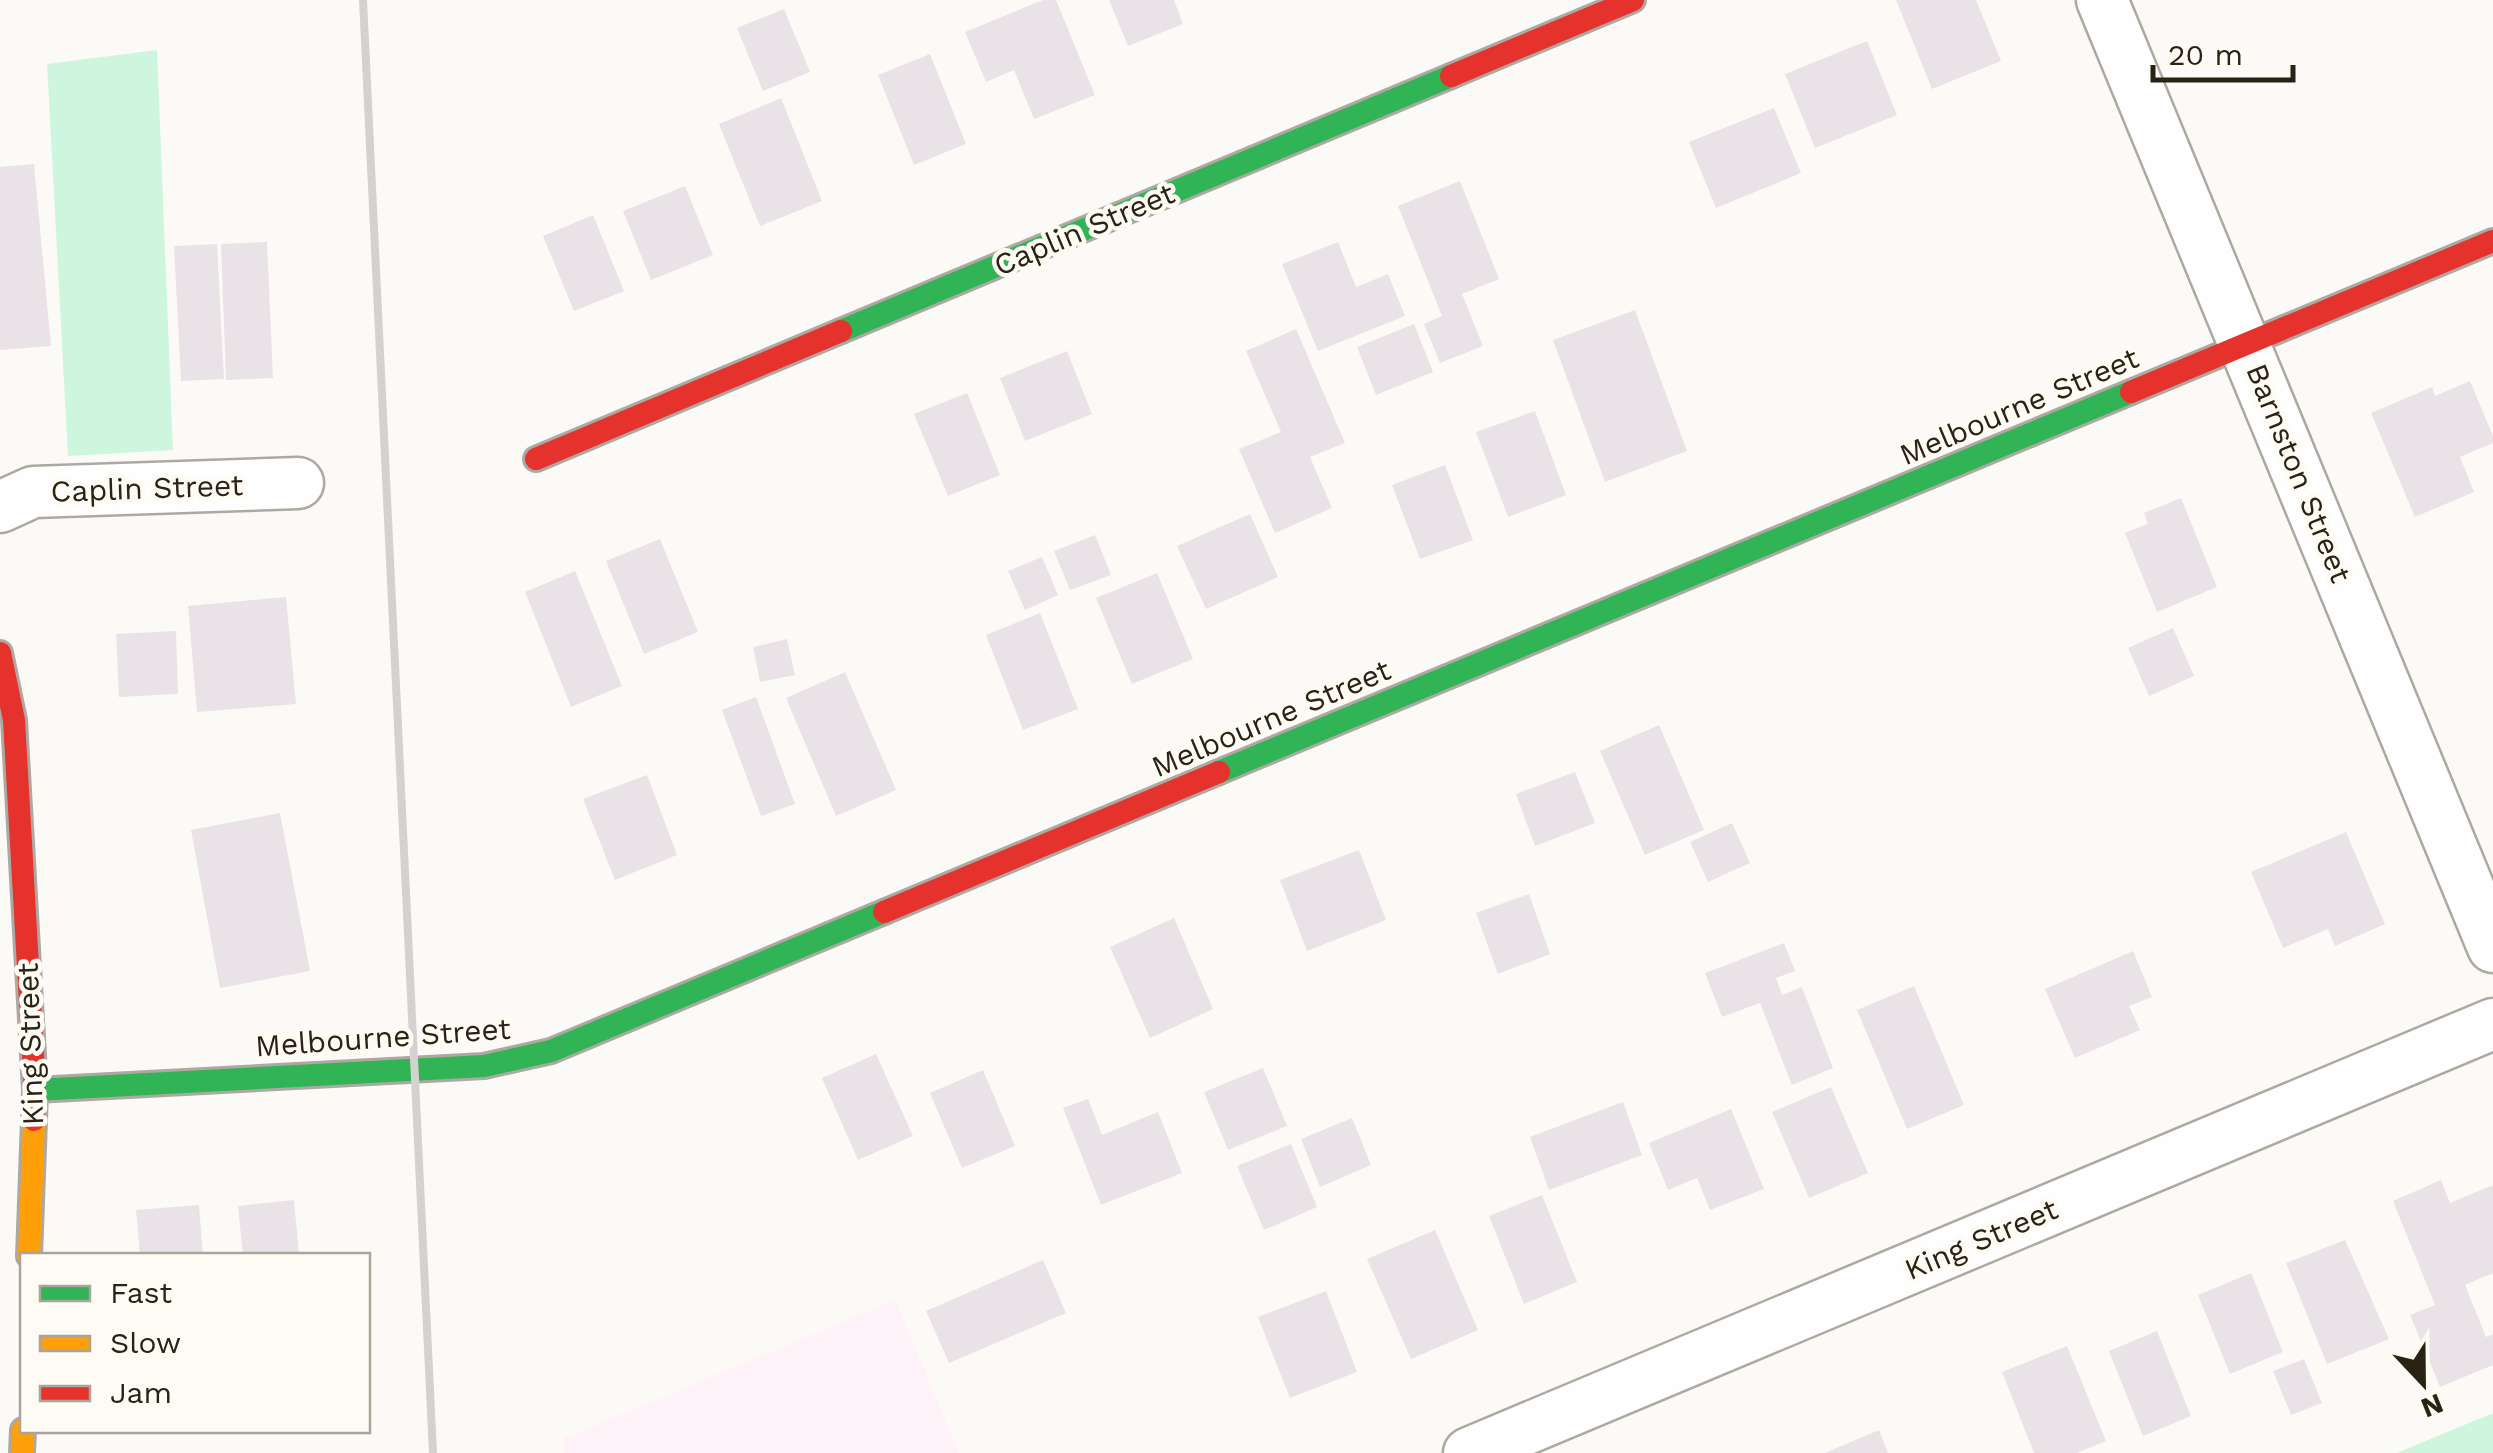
<svg xmlns="http://www.w3.org/2000/svg" width="2493" height="1453" font-family="'Work Sans',sans-serif">
	<style>
		.industrial { fill: #fef1f8 }
		.green { fill: #cef6df }
		.building { fill: #e9e3e7 }
		.lines { fill: none; stroke-linecap: round; stroke-linejoin: round }
		.street-casing { stroke: #ada9a2; stroke-width: 55 }
		.fast-casing { stroke: #ada9a2; stroke-width: 28 }
		.slow-casing { stroke: #ada9a2; stroke-width: 28 }
		.jam-casing { stroke: #ada9a2; stroke-width: 28 }
		.street { stroke: #fffefe; stroke-width: 50 }
		.fast { stroke: #30b455; stroke-width: 22 }
		.slow { stroke: #ff9f0a; stroke-width: 22 }
		.jam { stroke: #e5322d; stroke-width: 22 }
		.rail { stroke: #d3d2d1; stroke-width: 8 }
		.labels { text-anchor: middle; dominant-baseline: central; stroke-width: 9; stroke-linejoin: round; paint-order: stroke }
		.street-label { font-size: 30px; fill: #292316; stroke: #fefbf4 }
	</style>
	<rect width="100%" height="100%" fill="#fcfaf6"/>
	<polygon class="industrial" points="895,1300 959,1453 564,1453 563,1439"/>
	<g class="green">
		<polygon points="157,50 173,450 68,456 47,64"/>
		<polygon points="2493,1413 2493,1453 2397,1453"/>
	</g>
	<g class="building">
		<polygon points="1043,0 1056,0 1095,95 1034,119 1014,70 986,82 965,32"/>
		<polygon points="1109,0 1174,0 1183,24 1128,46"/>
		<polygon points="1896,0 1976,0 2001,61 1932,89"/>
		<polygon points="784,9 810,72 763,91 737,28"/>
		<polygon points="1867,41 1897,115 1815,148 1785,74"/>
		<polygon points="930,54 966,144 914,165 878,75"/>
		<polygon points="781,98 822,201 760,226 719,124"/>
		<polygon points="1774,108 1801,173 1716,208 1689,142"/>
		<polygon points="34,164 51,346 0,350 0,167"/>
		<polygon points="1460,181 1499,279 1462,294 1483,346 1440,363 1424,324 1442,316 1398,206"/>
		<polygon points="685,186 713,255 651,280 623,211"/>
		<polygon points="593,215 624,291 574,311 543,236"/>
		<polygon points="267,242 273,378 226,380 221,244"/>
		<polygon points="1338,242 1356,287 1388,274 1405,316 1318,351 1282,264"/>
		<polygon points="217,244 224,379 181,381 174,246"/>
		<polygon points="1635,310 1687,451 1605,482 1553,340"/>
		<polygon points="1414,324 1433,372 1376,395 1357,347"/>
		<polygon points="1296,329 1345,443 1310,457 1332,508 1275,533 1239,449 1281,432 1246,351"/>
		<polygon points="1067,351 1092,414 1025,441 1000,378"/>
		<polygon points="2470,381 2493,436 2493,443 2460,457 2474,492 2415,517 2371,413 2432,387 2435,396"/>
		<polygon points="967,393 1000,475 948,496 914,414"/>
		<polygon points="1535,411 1566,495 1508,517 1476,432"/>
		<polygon points="1445,465 1473,540 1420,559 1392,485"/>
		<polygon points="2181,498 2217,587 2157,612 2125,533 2148,524 2144,513"/>
		<polygon points="1250,514 1278,577 1206,609 1177,546"/>
		<polygon points="1095,535 1111,575 1070,590 1054,551"/>
		<polygon points="660,539 698,632 644,654 606,561"/>
		<polygon points="1042,557 1058,595 1025,610 1008,571"/>
		<polygon points="575,571 622,686 571,707 525,592"/>
		<polygon points="1157,573 1193,659 1132,684 1096,598"/>
		<polygon points="286,597 296,704 197,712 188,606"/>
		<polygon points="1040,613 1078,709 1023,730 986,635"/>
		<polygon points="2173,628 2194,676 2149,696 2128,648"/>
		<polygon points="176,631 178,694 119,697 116,634"/>
		<polygon points="787,639 795,675 760,682 753,647"/>
		<polygon points="845,672 896,790 836,816 786,698"/>
		<polygon points="756,697 795,804 761,816 722,710"/>
		<polygon points="1659,725 1704,830 1645,855 1600,751"/>
		<polygon points="1575,772 1595,823 1535,846 1516,794"/>
		<polygon points="647,775 677,855 615,880 583,799"/>
		<polygon points="280,813 310,971 220,988 191,830"/>
		<polygon points="1732,823 1750,863 1708,882 1690,842"/>
		<polygon points="2346,832 2385,924 2335,946 2328,929 2283,948 2251,872"/>
		<polygon points="1359,850 1386,920 1307,951 1280,880"/>
		<polygon points="1529,894 1550,954 1498,974 1476,913"/>
		<polygon points="1174,918 1213,1009 1150,1038 1110,947"/>
		<polygon points="1784,943 1795,971 1776,978 1782,995 1802,987 1833,1068 1792,1085 1760,1003 1722,1017 1705,973"/>
		<polygon points="2133,951 2152,997 2129,1006 2140,1030 2075,1058 2045,989"/>
		<polygon points="1914,986 1964,1105 1907,1129 1857,1010"/>
		<polygon points="876,1054 913,1136 858,1160 822,1078"/>
		<polygon points="1263,1068 1287,1126 1228,1150 1204,1092"/>
		<polygon points="983,1070 1015,1146 962,1168 930,1093"/>
		<polygon points="1831,1087 1868,1173 1809,1198 1772,1112"/>
		<polygon points="1088,1099 1102,1135 1158,1112 1182,1173 1101,1205 1063,1108"/>
		<polygon points="1623,1102 1642,1155 1549,1190 1530,1137"/>
		<polygon points="1731,1109 1764,1189 1710,1210 1697,1178 1668,1190 1649,1143"/>
		<polygon points="1352,1118 1371,1165 1320,1187 1301,1139"/>
		<polygon points="1291,1144 1317,1207 1264,1230 1237,1166"/>
		<polygon points="2441,1180 2450,1203 2493,1185 2493,1273 2465,1285 2486,1337 2493,1334 2493,1365 2440,1387 2410,1315 2435,1305 2393,1201"/>
		<polygon points="1542,1195 1577,1282 1524,1304 1489,1216"/>
		<polygon points="294,1200 299,1256 243,1256 238,1206"/>
		<polygon points="199,1205 203,1256 140,1256 136,1210"/>
		<polygon points="1435,1230 1478,1330 1411,1359 1367,1259"/>
		<polygon points="2345,1240 2389,1339 2327,1364 2286,1263"/>
		<polygon points="1043,1260 1066,1313 949,1363 926,1311"/>
		<polygon points="2251,1273 2283,1352 2230,1374 2198,1295"/>
		<polygon points="1326,1291 1357,1372 1290,1398 1258,1317"/>
		<polygon points="2157,1331 2191,1416 2143,1436 2109,1351"/>
		<polygon points="2067,1346 2106,1441 2077,1453 2034,1453 2002,1372"/>
		<polygon points="2304,1359 2322,1403 2291,1415 2273,1371"/>
		<polygon points="1879,1430 1888,1453 1825,1453"/>
	</g>
	<g class="lines">
		<defs>
			<g id="street">
				<polyline points="2102,0 2493,947"/>
				<polyline points="0,507 33,492 298,483"/>
				<polyline points="1469,1453 2493,1024"/>
			</g>
			<g id="fast">
				<polyline points="841,331 1451,76"/>
				<polyline points="1219,772 2131,392"/>
				<polyline points="35,1090 484,1066 551,1051 884,912"/>
			</g>
			<g id="slow">
				<polyline points="29,1256 34,1120"/>
				<polyline points="22,1453 23,1430"/>
			</g>
			<g id="jam">
				<polyline points="1451,76 1633,0"/>
				<polyline points="2131,392 2493,241"/>
				<polyline points="536,459 841,331"/>
				<polyline points="0,653 14,720 35,1090 34,1120"/>
				<polyline points="884,912 1219,772"/>
			</g>
		</defs>
		<use href="#street" class="street-casing"/>
		<use href="#fast" class="fast-casing"/>
		<use href="#slow" class="slow-casing"/>
		<use href="#jam" class="jam-casing"/>
		<use href="#street" class="street"/>
		<use href="#fast" class="fast"/>
		<use href="#slow" class="slow"/>
		<use href="#jam" class="jam"/>
		<polyline class="rail" points="363,0 433,1453"/>
	</g>
	<g class="labels">
		<g class="street-label">
			<text transform="translate(1084 229) rotate(-23)">Caplin Street</text>
			<text transform="translate(2019 406) rotate(-23)">Melbourne Street</text>
			<text transform="translate(2299 473) rotate(68)">Barnston Street</text>
			<text transform="translate(147 488) rotate(-2)">Caplin Street</text>
			<text transform="translate(1271 718) rotate(-23)">Melbourne Street</text>
			<text transform="translate(383 1037) rotate(-4)">Melbourne Street</text>
			<text transform="translate(30 1044) rotate(-92)">King Street</text>
			<text transform="translate(1981 1239) rotate(-23)">King Street</text>
		</g>
	</g>
	<rect x="20" y="1253" width="350" height="180" fill="#fefbf4" stroke="#a9a59b" stroke-width="2.5"/>
	<rect x="40" y="1286" width="50" height="15" fill="#30b455" stroke="#a9a59b" stroke-width="2.5"/>
	<text x="110" y="1303" font-size="30" fill="#292316">Fast</text>
	<rect x="40" y="1336" width="50" height="15" fill="#ff9f0a" stroke="#a9a59b" stroke-width="2.5"/>
	<text x="110" y="1353" font-size="30" fill="#292316">Slow</text>
	<rect x="40" y="1386" width="50" height="15" fill="#e5322d" stroke="#a9a59b" stroke-width="2.5"/>
	<text x="110" y="1403" font-size="30" fill="#292316">Jam</text>
	<g transform="translate(2423 1383) rotate(158)" stroke="#fefbf4" stroke-width="8" paint-order="stroke">
	<path d="M0-8L18 38L0 25L-18 38Z" fill="#292316"/>
	<text y="-15" font-size="28" font-weight="bold" text-anchor="middle" fill="#292316">N</text>
	</g>
	<path d="M2153 65v15h140v-15" fill="none" stroke="#292316" stroke-width="5"/>
	<text x="2168" y="65" font-size="30" fill="#292316" stroke="#fefbf4" stroke-width="8" paint-order="stroke">20 m</text>
</svg>
